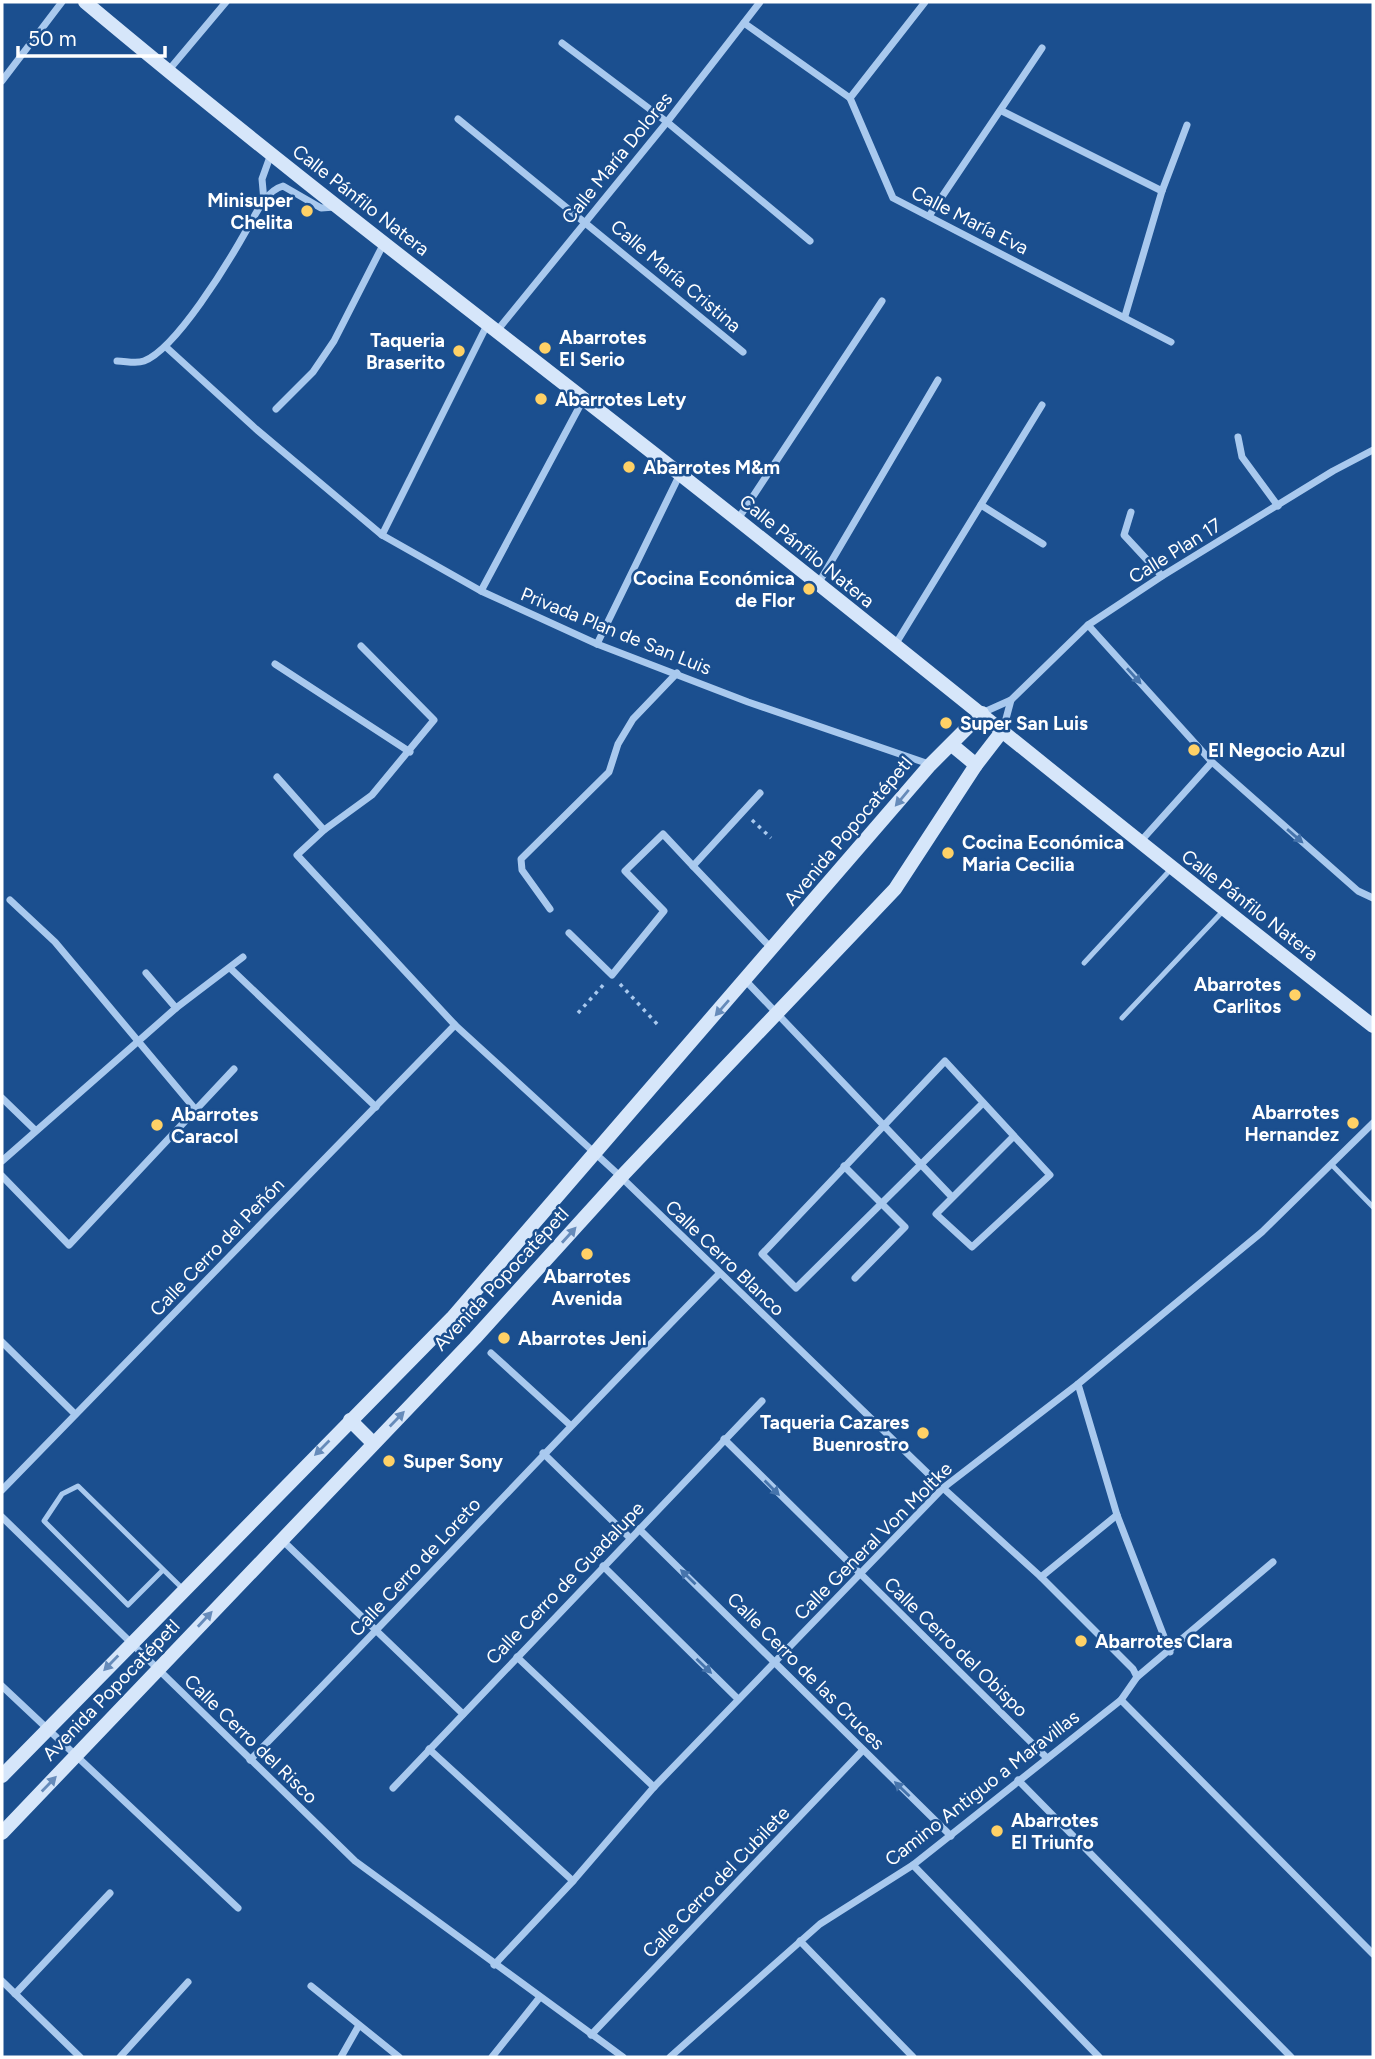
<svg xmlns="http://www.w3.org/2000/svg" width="1375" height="2059" font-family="Figtree,sans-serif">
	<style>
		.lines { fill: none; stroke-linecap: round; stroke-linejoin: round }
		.path { stroke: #a9c9ee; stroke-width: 3.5; stroke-dasharray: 3.5 5; stroke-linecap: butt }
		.lane { stroke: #a9c9ee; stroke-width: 5 }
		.street { stroke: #a9c9ee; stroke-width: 7 }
		.secondary { stroke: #d6e6fa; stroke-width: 14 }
		.oneway { fill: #4674ac }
		.oneway2 { fill: #668bba }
		.poi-dot { fill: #ffd166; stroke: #1b4f8f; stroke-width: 2.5 }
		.labels { text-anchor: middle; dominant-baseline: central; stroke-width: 5; stroke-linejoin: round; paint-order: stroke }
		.street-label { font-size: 19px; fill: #fff; stroke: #1b4f8f }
		.poi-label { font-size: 19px; font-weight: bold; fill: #fff; stroke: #1b4f8f; text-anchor: start }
	</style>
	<rect width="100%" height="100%" fill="#1b4f8f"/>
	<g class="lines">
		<g class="path">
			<polyline points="752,820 771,838"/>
			<polyline points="620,984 658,1025"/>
			<polyline points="578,1013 605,983"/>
		</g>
		<g class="lane">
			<polyline points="1084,963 1172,868"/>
			<polyline points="1122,1018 1224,910"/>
			<polyline points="1332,1165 1373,1207"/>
			<polyline points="162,1571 128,1605 44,1521 62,1494 78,1486 183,1589"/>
		</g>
		<g class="street">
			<polyline points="744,23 850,98 893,198 1171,342"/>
			<polyline points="562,43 667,122 810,241"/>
			<polyline points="168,71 226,2"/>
			<polyline points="2,81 62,2"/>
			<polyline points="850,98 925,2"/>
			<polyline points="1002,111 1162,191"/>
			<polyline points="458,119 743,352"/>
			<polyline points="264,201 262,179 271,154"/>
			<polyline points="929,216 1042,48"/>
			<polyline points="1125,316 1162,191 1187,125"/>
			<polyline points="496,332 667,122 760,2"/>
			<polyline points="166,347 256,429 382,535 481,591 597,644 748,702 929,764"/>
			<path d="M117,361c9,0 19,3 27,0 32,-12 84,-98 102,-130 9,-15 19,-40 37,-45l38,22 14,-1"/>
			<polyline points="276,409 313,372 334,341 384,243"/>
			<polyline points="1238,437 1242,457 1278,506"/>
			<polyline points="981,505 1043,544"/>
			<polyline points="1131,512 1124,535 1162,576"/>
			<polyline points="738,519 882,301"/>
			<polyline points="382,535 487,325"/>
			<polyline points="818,584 938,380"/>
			<polyline points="481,591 583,400"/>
			<polyline points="1088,625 1212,762 1358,891 1373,898"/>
			<polyline points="597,644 680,474"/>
			<polyline points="895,645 1042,405"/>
			<polyline points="361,646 434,720 372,795 324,830 297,855 455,1025 621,1177 943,1488 1041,1577 1133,1669 1137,1677"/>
			<polyline points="275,664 410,752"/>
			<polyline points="982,713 1011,700 1088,625 1162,576 1333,471 1373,450"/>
			<polyline points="1003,730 1011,700"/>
			<polyline points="277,777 324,830"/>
			<polyline points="1140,842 1212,762"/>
			<polyline points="693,866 772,949"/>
			<polyline points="10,900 55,942 195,1109"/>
			<polyline points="550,909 522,870 521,859 609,772 618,744 633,719 677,673"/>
			<polyline points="569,933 612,975 664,911 625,871 663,834 693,866 760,793"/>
			<polyline points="230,968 376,1107"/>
			<polyline points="146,973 176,1008"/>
			<polyline points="746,981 952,1197"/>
			<polyline points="2,1098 35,1130"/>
			<polyline points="983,1103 796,1288 762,1254 945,1061 1050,1175 972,1247 936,1214 1014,1136"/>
			<polyline points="2,1161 176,1008 243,957"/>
			<polyline points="844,1166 905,1227 855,1278"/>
			<polyline points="2,1176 69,1245 234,1069"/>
			<polyline points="2,1342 75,1414"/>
			<polyline points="491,1353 570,1425"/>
			<polyline points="1078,1384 1117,1515 1170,1652"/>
			<polyline points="724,1439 1047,1758"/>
			<polyline points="543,1453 630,1538"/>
			<polyline points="2,1490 455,1025"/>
			<polyline points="2,1517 355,1861 623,2057"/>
			<polyline points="639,1529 951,1836"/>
			<polyline points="281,1539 463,1714"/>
			<polyline points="603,1566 738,1699"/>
			<polyline points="1041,1577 1117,1515"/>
			<polyline points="517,1657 654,1787"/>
			<polyline points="2,1686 238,1908"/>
			<polyline points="1121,1700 1373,1954"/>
			<polyline points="429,1749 573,1881"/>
			<path d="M250,1760c158,-160 311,-326 469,-486"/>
			<polyline points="1018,1780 1291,2057"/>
			<polyline points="393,1788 762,1401"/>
			<polyline points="913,1865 1099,2057"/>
			<polyline points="800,1941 913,2057"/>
			<polyline points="494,1965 573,1881 654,1787 943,1488 1078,1384 1262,1232 1373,1123"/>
			<polyline points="2,1981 80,2057"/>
			<polyline points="311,1986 399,2057"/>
			<polyline points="15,1994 110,1893"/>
			<polyline points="591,2035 863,1750"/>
			<polyline points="120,2057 188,1982"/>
			<polyline points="341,2057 358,2027"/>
			<polyline points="492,2057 540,1997"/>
			<polyline points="670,2057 820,1924 913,1865 1121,1700 1137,1677 1273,1562"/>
		</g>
		<g class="secondary">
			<path d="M85,2c194,163 396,316 596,473 232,182 459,370 692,551"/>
			<polyline points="952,745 976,765"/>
			<polyline points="350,1420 373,1443"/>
			<polyline points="2,1776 452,1318 930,765 982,713"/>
			<polyline points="2,1833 475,1338 621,1177 895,889 976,765 1003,730"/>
		</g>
	</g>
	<defs><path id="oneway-solid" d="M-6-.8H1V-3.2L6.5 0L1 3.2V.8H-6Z" transform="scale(1.75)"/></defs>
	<g class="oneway">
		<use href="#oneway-solid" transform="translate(1134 676) rotate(48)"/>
		<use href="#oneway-solid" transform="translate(1295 836) rotate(41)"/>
		<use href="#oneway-solid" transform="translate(772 1488) rotate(45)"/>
		<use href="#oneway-solid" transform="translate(688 1577) rotate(-136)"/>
		<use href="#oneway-solid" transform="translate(704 1666) rotate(44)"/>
		<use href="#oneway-solid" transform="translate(902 1789) rotate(-136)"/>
	</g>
	<g class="oneway2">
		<use href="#oneway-solid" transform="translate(902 798) rotate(130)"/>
		<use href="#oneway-solid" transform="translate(722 1008) rotate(131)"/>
		<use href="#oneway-solid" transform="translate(569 1235) rotate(-48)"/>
		<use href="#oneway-solid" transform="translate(397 1419) rotate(-46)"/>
		<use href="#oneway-solid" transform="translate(322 1448) rotate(135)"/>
		<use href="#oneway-solid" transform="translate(205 1619) rotate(-47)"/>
		<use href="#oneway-solid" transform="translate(111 1663) rotate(134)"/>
		<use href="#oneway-solid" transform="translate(49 1784) rotate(-46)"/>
	</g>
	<g class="poi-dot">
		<circle cx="307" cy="211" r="7"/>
		<circle cx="545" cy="348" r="7"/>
		<circle cx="459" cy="351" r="7"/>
		<circle cx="541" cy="399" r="7"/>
		<circle cx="629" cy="467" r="7"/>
		<circle cx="809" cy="589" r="7"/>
		<circle cx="946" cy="723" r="7"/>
		<circle cx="1194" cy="750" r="7"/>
		<circle cx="948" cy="853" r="7"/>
		<circle cx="1295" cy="995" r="7"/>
		<circle cx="1353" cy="1123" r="7"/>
		<circle cx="157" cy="1125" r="7"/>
		<circle cx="587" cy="1254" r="7"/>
		<circle cx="504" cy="1338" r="7"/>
		<circle cx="923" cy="1433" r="7"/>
		<circle cx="389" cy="1461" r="7"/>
		<circle cx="1081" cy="1641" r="7"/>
		<circle cx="997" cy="1831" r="7"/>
	</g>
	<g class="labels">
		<g class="street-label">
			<text transform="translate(617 158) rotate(-51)">Calle María Dolores</text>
			<text transform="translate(361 200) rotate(38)">Calle Pánfilo Natera</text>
			<text transform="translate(970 220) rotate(27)">Calle María Eva</text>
			<text transform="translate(676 276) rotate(40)">Calle María Cristina</text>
			<text transform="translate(807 551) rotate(39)">Calle Pánfilo Natera</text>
			<text transform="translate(1175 551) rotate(-32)">Calle Plan 17</text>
			<text transform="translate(616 631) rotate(22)">Privada Plan de San Luis</text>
			<text transform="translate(848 831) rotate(-50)">Avenida Popocatépetl</text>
			<text transform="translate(1250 905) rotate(38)">Calle Pánfilo Natera</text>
			<text transform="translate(217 1247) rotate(-46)">Calle Cerro del Peñón</text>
			<text transform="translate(725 1258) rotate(44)">Calle Cerro Blanco</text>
			<text transform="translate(501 1279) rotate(-47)">Avenida Popocatépetl</text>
			<text transform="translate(873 1541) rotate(-45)">Calle General Von Moltke</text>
			<text transform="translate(415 1567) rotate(-47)">Calle Cerro de Loreto</text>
			<text transform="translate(565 1583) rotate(-46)">Calle Cerro de Guadalupe</text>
			<text transform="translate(956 1647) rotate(44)">Calle Cerro del Obispo</text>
			<text transform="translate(806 1671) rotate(45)">Calle Cerro de las Cruces</text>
			<text transform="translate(111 1690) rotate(-46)">Avenida Popocatépetl</text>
			<text transform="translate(251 1739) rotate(44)">Calle Cerro del Risco</text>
			<text transform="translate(982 1788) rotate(-38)">Camino Antiguo a Maravillas</text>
			<text transform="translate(716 1882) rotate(-46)">Calle Cerro del Cubilete</text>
		</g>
		<g class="poi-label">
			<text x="293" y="200" text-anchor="end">Minisuper<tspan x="293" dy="22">Chelita</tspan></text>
			<text x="559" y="337">Abarrotes<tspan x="559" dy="22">El Serio</tspan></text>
			<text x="445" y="340" text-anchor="end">Taqueria<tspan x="445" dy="22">Braserito</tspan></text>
			<text x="555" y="399">Abarrotes Lety</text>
			<text x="643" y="467">Abarrotes M&amp;m</text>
			<text x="795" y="578" text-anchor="end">Cocina Económica<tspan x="795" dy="22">de Flor</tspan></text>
			<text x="960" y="723">Super San Luis</text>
			<text x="1208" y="750">El Negocio Azul</text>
			<text x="962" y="842">Cocina Económica<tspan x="962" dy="22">Maria Cecilia</tspan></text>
			<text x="1281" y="984" text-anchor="end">Abarrotes<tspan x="1281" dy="22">Carlitos</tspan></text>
			<text x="1339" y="1112" text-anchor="end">Abarrotes<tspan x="1339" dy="22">Hernandez</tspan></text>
			<text x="171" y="1114">Abarrotes<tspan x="171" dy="22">Caracol</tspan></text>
			<text x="587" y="1276" text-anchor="middle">Abarrotes<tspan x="587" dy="22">Avenida</tspan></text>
			<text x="518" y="1338">Abarrotes Jeni</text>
			<text x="909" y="1422" text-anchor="end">Taqueria Cazares<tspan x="909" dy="22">Buenrostro</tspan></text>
			<text x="403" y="1461">Super Sony</text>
			<text x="1095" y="1641">Abarrotes Clara</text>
			<text x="1011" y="1820">Abarrotes<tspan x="1011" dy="22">El Triunfo</tspan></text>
		</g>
	</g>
	<rect width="1375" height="2059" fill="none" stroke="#ffffff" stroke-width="7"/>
	<path d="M18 46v10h147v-10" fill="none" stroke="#ffffff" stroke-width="3.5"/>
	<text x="28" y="46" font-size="21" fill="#ffffff" stroke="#1b4f8f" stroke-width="5" paint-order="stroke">50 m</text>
</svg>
